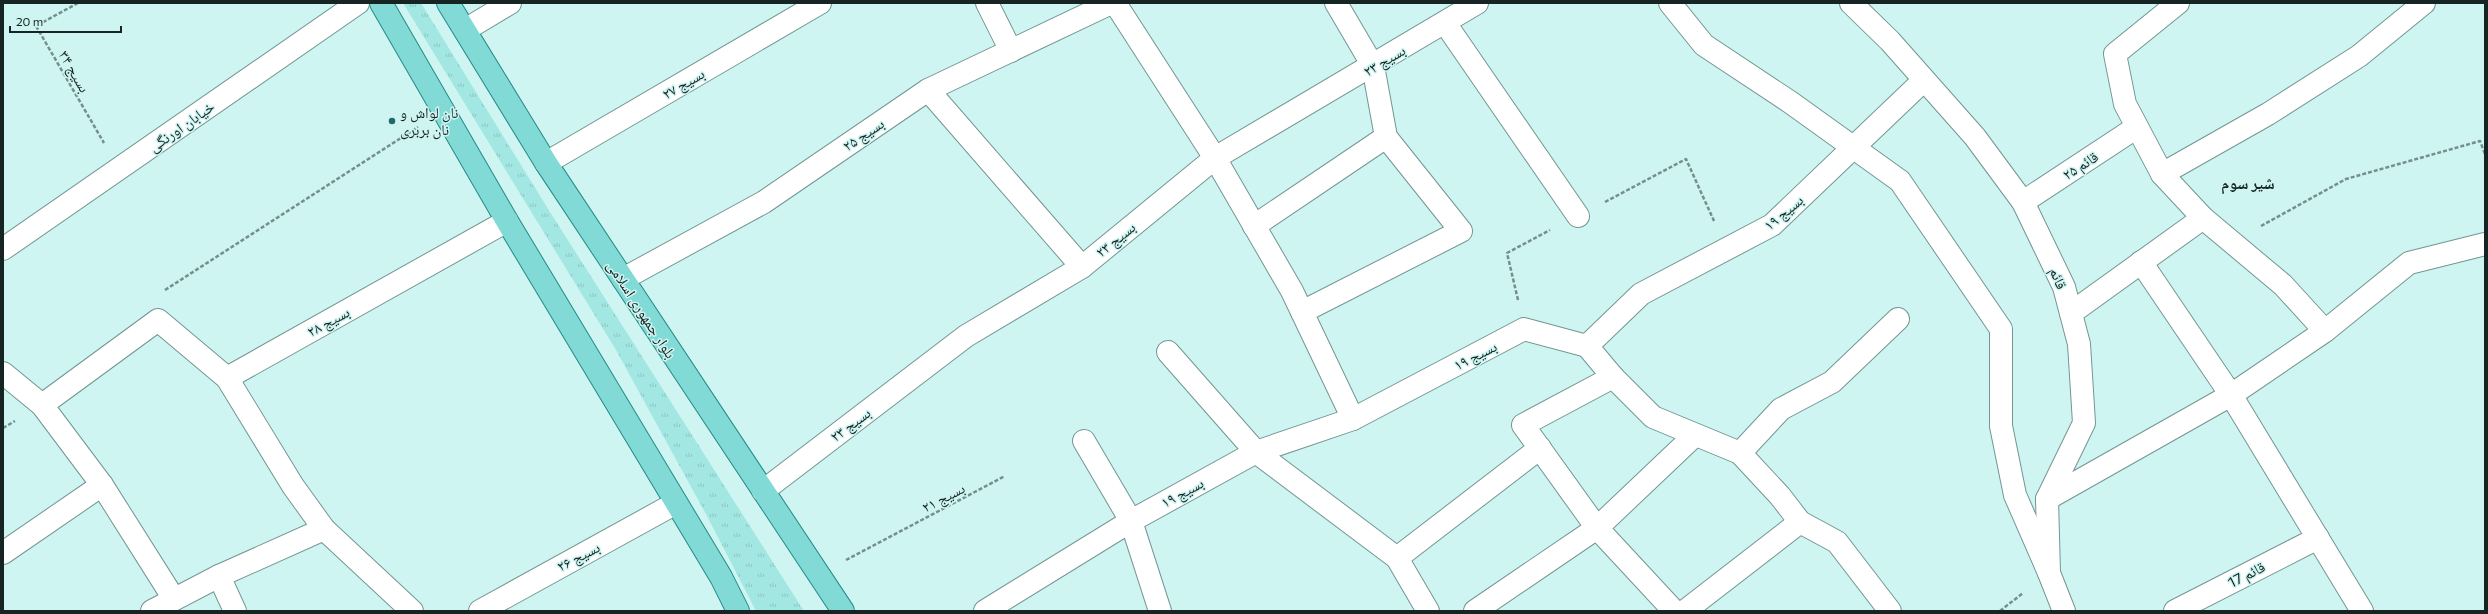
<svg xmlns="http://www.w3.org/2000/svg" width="2488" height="614" font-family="Commissioner,'Noto Naskh Arabic',sans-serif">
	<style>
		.grass { fill: url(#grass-tufts) }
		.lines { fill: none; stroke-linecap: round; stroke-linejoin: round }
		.minor-casing { stroke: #739693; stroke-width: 24 }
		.major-casing { stroke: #258a86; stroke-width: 24 }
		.path { stroke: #758f8d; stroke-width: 2.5; stroke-dasharray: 4 2; stroke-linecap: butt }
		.minor { stroke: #fff; stroke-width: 22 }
		.major { stroke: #81dad6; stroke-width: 22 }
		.poi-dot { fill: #206b68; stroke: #cff5f2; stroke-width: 1.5 }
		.labels { text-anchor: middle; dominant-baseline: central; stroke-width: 3; stroke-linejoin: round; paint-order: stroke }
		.street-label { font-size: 15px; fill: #162423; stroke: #cff5f2 }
		.poi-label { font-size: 15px; fill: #162423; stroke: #cff5f2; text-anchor: start }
		.neighbourhood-label { font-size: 16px; font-weight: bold; fill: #162423; stroke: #cff5f2 }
	</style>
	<defs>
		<pattern id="grass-tufts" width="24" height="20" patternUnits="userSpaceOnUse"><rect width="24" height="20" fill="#a3e7e2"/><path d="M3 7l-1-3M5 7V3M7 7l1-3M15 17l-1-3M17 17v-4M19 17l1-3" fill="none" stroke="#8cc6c2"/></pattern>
	</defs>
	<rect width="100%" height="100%" fill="#cff5f2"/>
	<polygon class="grass" points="403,3 421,3 550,212 804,611 756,611 707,516 616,350"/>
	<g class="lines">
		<defs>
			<g id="minor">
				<polyline points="987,3 1011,51"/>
				<polyline points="1115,3 1215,158 1292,291 1353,419"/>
				<polyline points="1670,3 1704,45 1790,102 1900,181 2001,329 2001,426 2015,495 2049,573"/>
				<polyline points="1851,3 1890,41 1975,137 2023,202 2064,287 2079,344 2084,423 2047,499 2049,573 2064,611"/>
				<polyline points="2178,3 2115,54 2125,104 2162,174 2203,218 2283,285 2325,331"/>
				<polyline points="1445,23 1578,216"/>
				<polyline points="465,30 510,3"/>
				<polyline points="928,90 1082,267"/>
				<polyline points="546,163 820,3"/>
				<polyline points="2162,174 2268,114 2359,56 2424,3"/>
				<polyline points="2023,202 2137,127"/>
				<polyline points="1254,226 1386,137"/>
				<polyline points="3,249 358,3"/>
				<polyline points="2141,262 2231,395 2362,611"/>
				<polyline points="623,279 764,202 928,90 1111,3"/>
				<polyline points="1302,312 1461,231 1386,137 1373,66 1336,3"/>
				<polyline points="2071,313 2203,218"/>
				<polyline points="1587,346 1613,377 1653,417 1740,453 1780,496 1800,522 1837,542 1890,611"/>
				<polyline points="1168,352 1256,452 1397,558 1428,611"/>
				<polyline points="3,373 42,405 102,485 174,599"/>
				<polyline points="1613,377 1523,425 1597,528 1674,611"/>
				<polyline points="227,378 507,221"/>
				<polyline points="42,405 158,320 227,378 293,486 324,529 412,611"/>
				<polyline points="1084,441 1131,521 1160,611"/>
				<polyline points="1740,453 1781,409 1832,382 1898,319"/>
				<polyline points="763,491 966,336 1082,267 1215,158 1477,3"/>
				<polyline points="2047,499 2231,395 2325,331 2409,263 2485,244"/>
				<polyline points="3,553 102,485"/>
				<polyline points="1397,558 1540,448"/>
				<polyline points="219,576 235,611"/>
				<polyline points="152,611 219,576 324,529"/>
				<polyline points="480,611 676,503"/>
				<polyline points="985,611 1131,521 1256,452 1353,419 1524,329 1587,346 1641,294 1772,225 1924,80"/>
				<polyline points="1475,611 1597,528 1695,435"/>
				<polyline points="1685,611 1800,522"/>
				<polyline points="2175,611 2318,538"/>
			</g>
			<g id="major">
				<polyline points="381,3 507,221 721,577 738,611"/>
				<polyline points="448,3 546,163 843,611"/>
			</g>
		</defs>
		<use href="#minor" class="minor-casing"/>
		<use href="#major" class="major-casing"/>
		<g class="path">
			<polyline points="78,3 36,26 104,143"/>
			<polyline points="1605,202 1686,159 1714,221"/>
			<polyline points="2261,226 2346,179 2480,141 2485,154"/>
			<polyline points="165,290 418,127"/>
			<polyline points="1518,300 1507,253 1550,230"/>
			<polyline points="3,428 15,421"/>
			<polyline points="846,560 1005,476"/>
			<polyline points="2000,611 2023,593"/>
		</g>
		<use href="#minor" class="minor"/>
		<use href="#major" class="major"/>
	</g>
	<circle class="poi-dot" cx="392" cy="121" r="4"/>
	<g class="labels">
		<g class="street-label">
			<text transform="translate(1384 60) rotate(-31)">بسیج ۲۳</text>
			<text transform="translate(75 71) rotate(60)">بسیج ۳۴</text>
			<text transform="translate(683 83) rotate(-30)">بسیج ۲۷</text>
			<text transform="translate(181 126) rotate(-35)">خیابان اورنگی</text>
			<text transform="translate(863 134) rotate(-34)">بسیج ۲۵</text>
			<text transform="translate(2080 165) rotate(-33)">قائم ۲۵</text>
			<text transform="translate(1783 212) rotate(-40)">بسیج ۱۹</text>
			<text transform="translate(1115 239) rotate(-39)">بسیج ۲۳</text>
			<text transform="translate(2059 278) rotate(67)">قائم</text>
			<text transform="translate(642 309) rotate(57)">بلوار جمهوری اسلامی</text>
			<text transform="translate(328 321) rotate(-29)">بسیج ۲۸</text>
			<text transform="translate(1475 355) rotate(-27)">بسیج ۱۹</text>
			<text transform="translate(850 424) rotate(-37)">بسیج ۲۳</text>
			<text transform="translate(1182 492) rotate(-29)">بسیج ۱۹</text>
			<text transform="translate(943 497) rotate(-28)">بسیج ۲۱</text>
			<text transform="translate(578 556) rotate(-28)">بسیج ۲۶</text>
			<text transform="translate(2246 574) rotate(-27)">قائم 17</text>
		</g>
		<g class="poi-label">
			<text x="400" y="112">نان لواش و<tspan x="400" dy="17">نان بربری</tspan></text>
		</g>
		<g class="neighbourhood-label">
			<text x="2248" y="182">شیر سوم</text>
		</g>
	</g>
	<rect width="2488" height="614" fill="none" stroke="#162423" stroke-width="8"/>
	<path d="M10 26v6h111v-6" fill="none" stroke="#162423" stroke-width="2"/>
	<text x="16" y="26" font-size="12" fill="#162423" stroke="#cff5f2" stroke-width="3" paint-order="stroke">20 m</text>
</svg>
